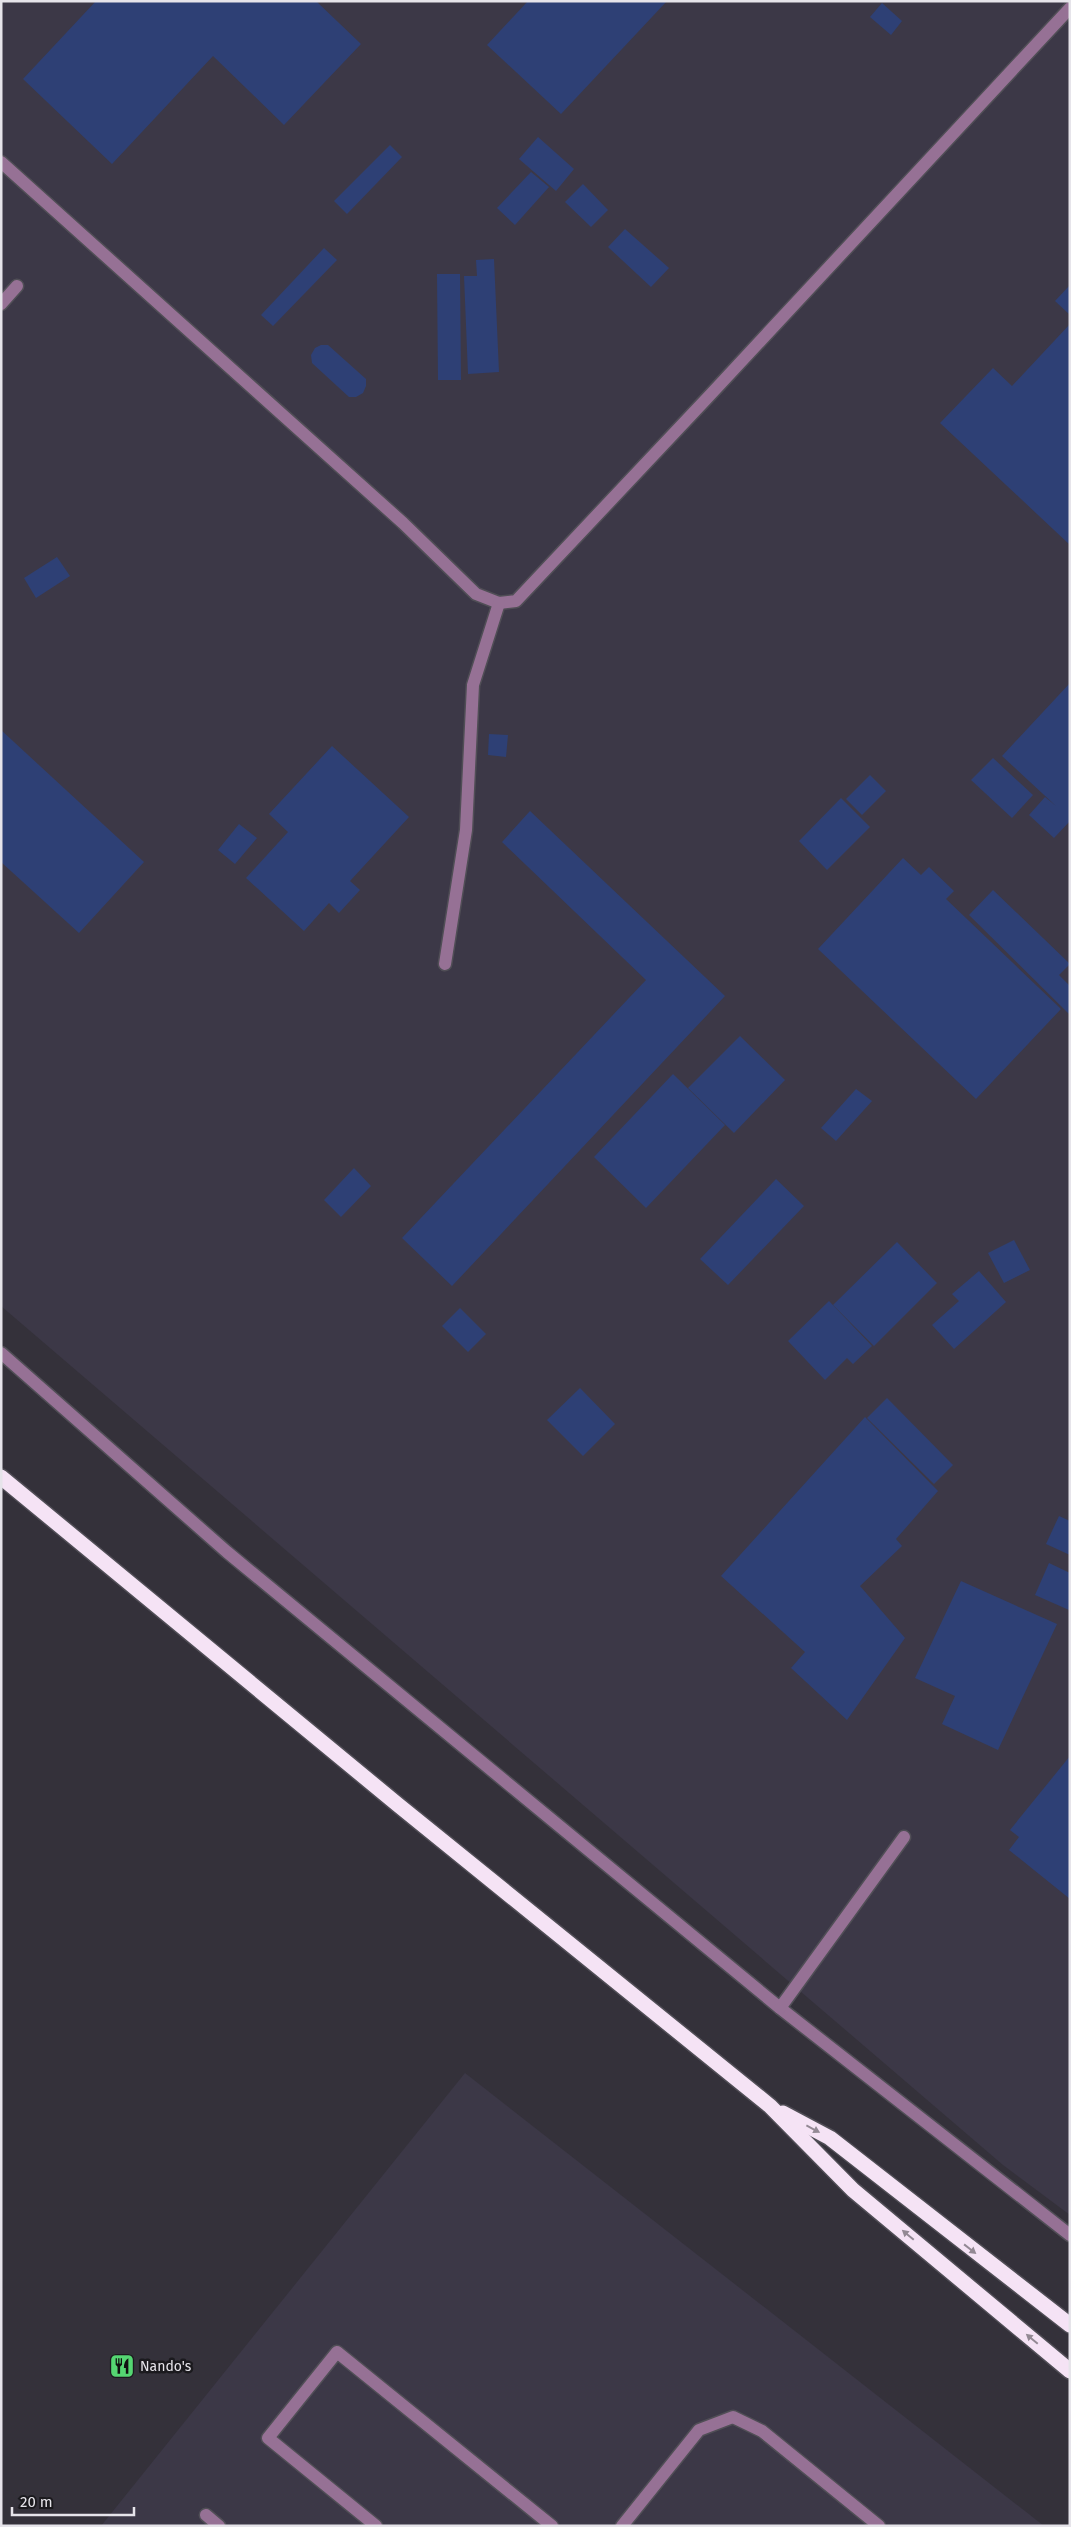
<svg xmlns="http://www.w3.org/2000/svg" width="1071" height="2527" font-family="'Fira Sans',sans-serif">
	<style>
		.built { fill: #3c3847 }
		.building { fill: #2e4075 }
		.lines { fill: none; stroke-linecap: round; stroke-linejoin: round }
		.minor-casing { stroke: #504e56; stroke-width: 15 }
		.highway-casing { stroke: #504e56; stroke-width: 18 }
		.minor { stroke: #967195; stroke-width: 12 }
		.highway { stroke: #f5e3f5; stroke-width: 15 }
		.oneway { fill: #938994 }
		.labels { text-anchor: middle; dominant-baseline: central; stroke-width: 5; stroke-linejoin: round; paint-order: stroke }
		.poi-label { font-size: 14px; fill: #e6e4ea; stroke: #1b1a1e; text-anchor: start }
	</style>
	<rect width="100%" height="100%" fill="#34313a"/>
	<g class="built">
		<polygon points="1,1 1070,1 1070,2215 1003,2165 1,1306"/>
		<polygon points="465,2073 1044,2526 101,2526"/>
	</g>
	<g class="building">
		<polygon points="96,1 316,1 361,44 284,125 213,56 112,164 23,79"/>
		<polygon points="528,1 667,1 561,114 487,45"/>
		<polygon points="882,3 902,21 891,35 870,17"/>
		<polygon points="538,137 574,169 556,191 519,159"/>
		<polygon points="390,145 402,157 347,214 334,201"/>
		<polygon points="531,172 549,187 515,225 497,208"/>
		<polygon points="583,184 608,210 591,227 565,202"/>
		<polygon points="625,229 669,268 651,287 608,247"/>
		<polygon points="324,248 337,260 273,326 261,315"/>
		<polygon points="494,259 499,372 468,374 464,276 477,276 476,260"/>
		<polygon points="437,274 460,274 461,380 438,380"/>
		<polygon points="1070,285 1070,315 1055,301"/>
		<polygon points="1070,324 1070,545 940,423 993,368 1012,386"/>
		<polygon points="321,345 328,345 366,379 366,386 363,393 356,397 349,397 312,363 311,355 315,348"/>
		<polygon points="57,557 70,576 36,598 24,578"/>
		<polygon points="1070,683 1070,821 1054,838 1029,815 1045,797 1056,806 1002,756"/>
		<polygon points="1,730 144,862 79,933 1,862"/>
		<polygon points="489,734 508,735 506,757 488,755"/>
		<polygon points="332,746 409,817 350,881 360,890 339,913 329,903 304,931 246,878 288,832 269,814"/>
		<polygon points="993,758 1033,795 1012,818 971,780"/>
		<polygon points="870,775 886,791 862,815 846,799"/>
		<polygon points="841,798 870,827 827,870 799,841"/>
		<polygon points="530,811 725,996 452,1286 402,1238 646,980 502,842"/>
		<polygon points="239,824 257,838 235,864 218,850"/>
		<polygon points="903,858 921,875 929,867 954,891 946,899 1061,1009 976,1099 818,949"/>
		<polygon points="993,890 1070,964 1059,975 1070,986 1070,1015 969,915"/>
		<polygon points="740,1036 785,1080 734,1133 688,1088"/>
		<polygon points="673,1074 725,1125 646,1208 594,1157"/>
		<polygon points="856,1089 872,1101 836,1141 821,1128"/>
		<polygon points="354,1168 371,1186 341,1217 324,1200"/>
		<polygon points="776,1179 804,1206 728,1285 700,1259"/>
		<polygon points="1014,1240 1030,1270 1004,1283 988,1253"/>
		<polygon points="897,1242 937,1283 874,1346 833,1305"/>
		<polygon points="979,1271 1006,1302 954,1349 932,1325 959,1301 952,1294"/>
		<polygon points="829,1301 872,1346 853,1364 847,1358 825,1380 788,1341"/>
		<polygon points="460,1308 486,1334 468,1352 442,1326"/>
		<polygon points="580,1388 615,1424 583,1456 547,1420"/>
		<polygon points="887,1398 953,1465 934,1484 867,1418"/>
		<polygon points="865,1417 938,1491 896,1539 902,1546 860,1586 905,1638 847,1720 791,1668 805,1652 721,1576"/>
		<polygon points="1059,1516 1070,1521 1070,1555 1046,1544"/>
		<polygon points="1049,1563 1070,1573 1069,1610 1035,1595"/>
		<polygon points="961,1581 1057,1624 998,1750 942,1724 955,1696 915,1678"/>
		<polygon points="1070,1756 1070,1899 1009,1850 1019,1837 1010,1830"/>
	</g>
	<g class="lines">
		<defs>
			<g id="minor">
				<polyline points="1,162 403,523 476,594 499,603 516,601 711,394 1070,8"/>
				<polyline points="1,304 17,286"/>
				<polyline points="445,964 466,830 473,685 499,603"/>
				<polyline points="1,1353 227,1552 780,2008 1070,2235"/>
				<polyline points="780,2008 904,1837"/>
				<polyline points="206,2515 219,2526"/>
				<polyline points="376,2526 268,2438 337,2352 552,2526"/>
				<polyline points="622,2526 699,2430 733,2417 762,2431 879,2526"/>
			</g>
			<g id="highway">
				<polyline points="1,1477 397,1804 770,2106 853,2190 1070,2371"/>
				<polyline points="783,2113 830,2138 1070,2325"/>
			</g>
		</defs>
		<use href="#minor" class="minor-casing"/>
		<use href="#highway" class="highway-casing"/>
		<use href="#minor" class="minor"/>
		<use href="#highway" class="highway"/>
	</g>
	<defs><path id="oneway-solid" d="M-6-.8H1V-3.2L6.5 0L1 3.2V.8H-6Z" transform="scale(1.25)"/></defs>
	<g class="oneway">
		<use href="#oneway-solid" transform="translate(813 2129) rotate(28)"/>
		<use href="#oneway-solid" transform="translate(908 2235) rotate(-140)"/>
		<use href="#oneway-solid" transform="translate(970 2249) rotate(38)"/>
		<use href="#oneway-solid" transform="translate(1032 2339) rotate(-140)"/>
	</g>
	<defs>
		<symbol id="restaurant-square" viewBox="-11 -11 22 22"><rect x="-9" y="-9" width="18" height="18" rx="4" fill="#55d672" stroke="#1b1a1e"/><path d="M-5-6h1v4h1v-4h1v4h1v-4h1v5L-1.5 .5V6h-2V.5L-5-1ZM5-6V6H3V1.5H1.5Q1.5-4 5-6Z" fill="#111"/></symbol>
	</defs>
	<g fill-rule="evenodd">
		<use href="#restaurant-square" x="108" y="2352" width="28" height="28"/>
	</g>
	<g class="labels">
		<g class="poi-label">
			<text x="140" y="2366">Nando's</text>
		</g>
	</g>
	<rect width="1071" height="2527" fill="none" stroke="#e6e4ea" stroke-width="5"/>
	<path d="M12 2507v8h122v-8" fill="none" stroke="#e6e4ea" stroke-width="2.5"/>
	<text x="20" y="2507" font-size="15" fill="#e6e4ea" stroke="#1b1a1e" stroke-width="4" paint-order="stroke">20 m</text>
</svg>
